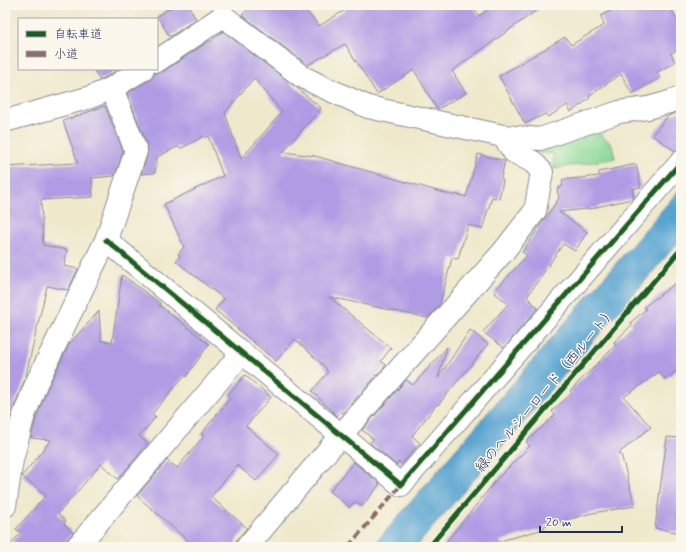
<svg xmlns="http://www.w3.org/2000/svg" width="686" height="552" font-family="Mynerve,'Klee One',sans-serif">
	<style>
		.green { fill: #89d796; stroke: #52837a }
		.water { fill: #59a4d1; stroke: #3a6a98 }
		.building { fill: #b09be4; fill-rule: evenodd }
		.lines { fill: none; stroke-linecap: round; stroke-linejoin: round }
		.street-casing { stroke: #858c94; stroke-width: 24 }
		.street { stroke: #fff; stroke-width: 22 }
		.quiet { stroke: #8d6e63; stroke-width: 4; stroke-dasharray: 8 4; stroke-linecap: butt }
		.cycleway-casing { stroke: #fbf7ec; stroke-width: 8 }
		.cycleway { stroke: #1b5e20; stroke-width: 5 }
		.labels { text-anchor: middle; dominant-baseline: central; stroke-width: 3; stroke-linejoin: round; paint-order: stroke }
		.street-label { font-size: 14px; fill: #1b2f5e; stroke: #fbf7ec }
	</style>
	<rect width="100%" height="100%" fill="#fbf7ec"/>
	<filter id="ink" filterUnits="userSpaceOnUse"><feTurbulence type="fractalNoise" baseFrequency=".025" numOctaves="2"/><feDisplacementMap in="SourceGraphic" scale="8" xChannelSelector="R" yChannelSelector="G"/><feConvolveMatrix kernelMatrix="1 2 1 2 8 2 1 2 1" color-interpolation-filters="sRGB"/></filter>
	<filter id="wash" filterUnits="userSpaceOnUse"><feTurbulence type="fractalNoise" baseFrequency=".012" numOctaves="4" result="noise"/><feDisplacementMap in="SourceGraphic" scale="16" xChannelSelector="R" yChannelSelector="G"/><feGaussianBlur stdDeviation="0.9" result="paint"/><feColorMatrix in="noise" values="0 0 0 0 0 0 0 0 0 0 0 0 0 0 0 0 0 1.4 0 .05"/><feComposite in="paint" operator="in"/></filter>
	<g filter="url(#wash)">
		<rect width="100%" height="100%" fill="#efe8cb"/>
		<polygon class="green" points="599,133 612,145 615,158 554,169 553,154 528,152 526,144"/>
		<polygon class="water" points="681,188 681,239 445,513 416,547 372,547"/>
		<g id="blocks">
			<g class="building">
				<polygon points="175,5 188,5 196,19 170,37 157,16"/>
				<polygon points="253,5 301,5 319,26 353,5 473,5 479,16 494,5 544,5 452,71 466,93 438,109 437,109 414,70 377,94 345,44 308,65 242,15"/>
				<polygon points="620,5 669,5 681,27 681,48 671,53 675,62 657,72 660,78 632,94 621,74 590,95 589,99 571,112 567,105 548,117 545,114 525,124 499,76 565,37 571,45 604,25 601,16"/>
				<path d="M223,31l74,57 24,20 -38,44 32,4 140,40v-2l11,3 12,-43 27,7 -4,17 2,3 -4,18 -7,-2 -10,32 -14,-4 -10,34 -6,-1 -12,46 -12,14 -99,-21 62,51 -10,13 5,4 -43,48 -2,-1 -4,4 -25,-25 16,-19 -2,-1 1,-2 -32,-30 -19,22 -61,-51 9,-11 -48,-38 4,-5 -2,-2 6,-7 -20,-43 59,-28 -15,-40 -3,2 -1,-2 -22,12 -5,-1 -20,10 -2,16 -14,1 7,-19v-8l-21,-54 23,-13 4,-5 1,-2h3l6,-2 45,-30 1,1zM254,78l28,34 -41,47 -16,-46z"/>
				<polygon points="93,69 119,69 106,77 100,80"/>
				<polygon points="105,106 123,151 114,176 92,178 93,197 41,200 43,245 67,250 64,266 78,269 68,290 47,286 25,379 11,414 5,435 5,167 78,163 63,121"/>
				<polygon points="681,111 681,150 675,151 652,135 668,116"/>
				<polygon points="636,164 641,187 632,189 634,198 632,199 596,207 596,208 559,212 587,232 575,251 563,244 527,297 538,308 504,348 483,332 508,304 494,292 527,255 522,252 559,198 557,189 563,186 562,180 599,176 599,172"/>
				<polygon points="122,275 160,303 159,305 209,344 186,377 184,376 152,414 156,417 139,436 148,444 118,479 101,464 58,514 66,521 64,524 73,533 67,539 65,544 65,547 8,547 21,533 16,529 46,495 22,476 51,440 31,438 35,422 47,389 70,343 99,311 101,341 112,342"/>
				<polygon points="681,279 681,368 665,379 659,372 624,397 651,427 618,454 621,454 635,506 592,513 544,526 544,529 500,541 503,547 442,547 498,478 530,446 526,442 555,415 552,411 572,393 570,391 616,345 614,342 632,325 631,322 646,309 644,307"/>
				<polygon points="470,330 488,344 438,405 437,404 412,436 420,443 402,464 399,461 396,465 370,443 373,439 362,430 406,380 413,385 447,347 438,378"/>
				<polygon points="245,375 271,397 246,426 279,454 256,481 237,465 211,497 247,528 237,539 235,544 235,547 195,547 137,496 167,460 177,468 204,436 201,434 231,397 228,395"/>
				<polygon points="667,437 681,438 681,533 655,528"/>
				<polygon points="354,462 380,484 362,506 355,502 349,507 330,491"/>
			</g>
		</g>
	</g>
	<g filter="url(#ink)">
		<use href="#blocks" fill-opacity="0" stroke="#858c94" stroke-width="1"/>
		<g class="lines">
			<defs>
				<g id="street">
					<polyline points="157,61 223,16 301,76 321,86 368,107 503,136 540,139 619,112 648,108 666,103 681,98"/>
					<polyline points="5,121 91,97 112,88 143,69"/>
					<polyline points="106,240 401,485 681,162"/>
					<polyline points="5,506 12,460 23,418 36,384 106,240 136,151 112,88"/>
					<polyline points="77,547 242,353"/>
					<polyline points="247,547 341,435 503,252 535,211 542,172 533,162 514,152 503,136"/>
				</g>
			</defs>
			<use href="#street" class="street-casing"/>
			<use href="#street" class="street"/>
			<polyline class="quiet" points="348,547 401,485"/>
			<defs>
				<g id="cycleway">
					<polyline points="106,240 401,485 681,162"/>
					<polyline points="429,547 681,249"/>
				</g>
			</defs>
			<use href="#cycleway" class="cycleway-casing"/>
			<use href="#cycleway" class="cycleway"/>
		</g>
	</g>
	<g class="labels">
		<g class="street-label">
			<text transform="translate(546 390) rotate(-50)">緑のヘルシーロード（西ルート）</text>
		</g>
	</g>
	<rect width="686" height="552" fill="none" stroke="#fbf7ec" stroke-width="20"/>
	<rect x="18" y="18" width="140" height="52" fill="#fbf7ec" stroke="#a1a7b3"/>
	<rect x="26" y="31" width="20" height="6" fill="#1b5e20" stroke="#a1a7b3"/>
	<text x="54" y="38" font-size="12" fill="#1b2f5e">自転車道</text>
	<rect x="26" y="51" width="20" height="6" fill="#8d6e63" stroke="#a1a7b3"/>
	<text x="54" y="58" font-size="12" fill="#1b2f5e">小道</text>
	<path d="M540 526v6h82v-6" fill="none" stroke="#1b2f5e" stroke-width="2"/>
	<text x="546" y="526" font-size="12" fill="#1b2f5e" stroke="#fbf7ec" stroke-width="3" paint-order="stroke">20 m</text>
</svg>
